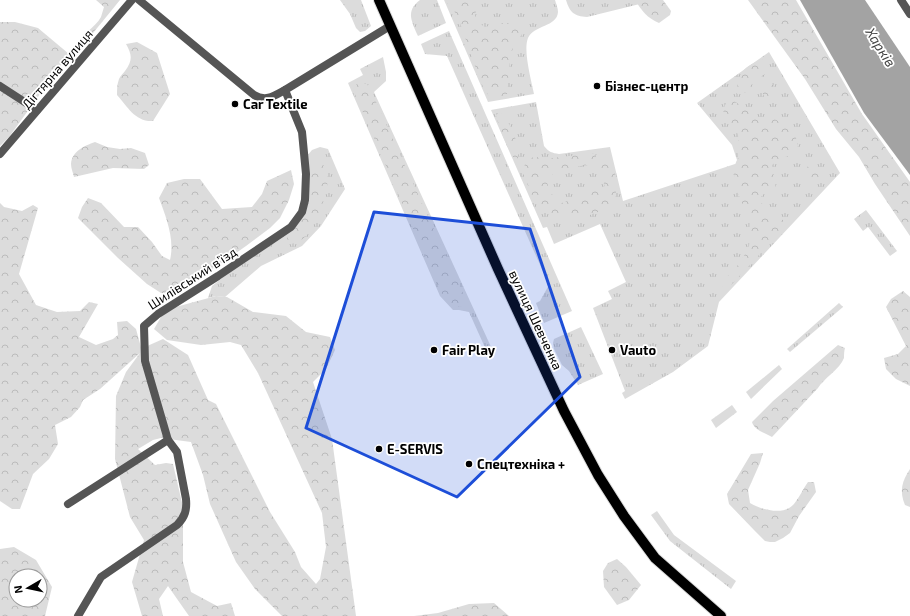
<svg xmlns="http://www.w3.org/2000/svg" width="910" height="616" font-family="'Exo 2',sans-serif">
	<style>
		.grass { fill: url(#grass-tufts) }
		.forest { fill: url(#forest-crowns); fill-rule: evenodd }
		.water { fill: #a3a3a3 }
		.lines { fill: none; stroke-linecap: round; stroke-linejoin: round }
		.primary-casing { stroke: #dbdbdb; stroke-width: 12 }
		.minor { stroke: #555; stroke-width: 8 }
		.primary { stroke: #000; stroke-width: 10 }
		.marked { fill: #1d4ed8; fill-opacity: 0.2; stroke: #1d4ed8; stroke-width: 3; stroke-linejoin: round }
		.poi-dot { fill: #000; stroke: #fff; stroke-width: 1.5 }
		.labels { text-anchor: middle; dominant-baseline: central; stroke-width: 3.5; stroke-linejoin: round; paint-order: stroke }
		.street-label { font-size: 13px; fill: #000; stroke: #fff }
		.poi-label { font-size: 13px; font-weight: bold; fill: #000; stroke: #fff; text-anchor: start }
		.water-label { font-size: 14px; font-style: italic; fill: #444; stroke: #fff }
	</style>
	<defs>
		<pattern id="grass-tufts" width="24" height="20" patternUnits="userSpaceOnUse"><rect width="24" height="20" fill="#dcdcdc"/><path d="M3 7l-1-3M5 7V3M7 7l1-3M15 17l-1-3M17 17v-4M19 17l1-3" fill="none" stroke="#bbb"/></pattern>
		<pattern id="forest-crowns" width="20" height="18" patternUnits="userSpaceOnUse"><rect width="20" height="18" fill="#dcdcdc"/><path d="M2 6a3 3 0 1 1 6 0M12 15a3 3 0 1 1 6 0" fill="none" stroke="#bbb"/></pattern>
	</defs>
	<rect width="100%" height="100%" fill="#fff"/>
	<g class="grass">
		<polygon points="340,0 361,0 371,26 365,31 360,32 356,28 350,14"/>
		<path d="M420,0h17l9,23 -28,13c-6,-14 -13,-25 2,-36z"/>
		<path d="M444,0h111c1,4 3,8 3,12 -1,15 -24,13 -30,26 -5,12 3,41 6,56l-46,8z"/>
		<path d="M566,0h90l-69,17c-13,-1 -17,-4 -21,-17z"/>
		<polygon points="449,31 572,311 544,323 536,303 540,301 549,285 447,56 425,54 421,44"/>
		<path d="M769,52l71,121 -121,129 -11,44 -35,26 -48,27 -3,-6 3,-2 -32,-83 19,-9 -4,-8 18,-9 -26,-58 -46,20 -7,-17 -4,1 -52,-118 45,-8 8,44c5,6 8,7 15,8l51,-7 13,54 115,-38 -6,-18 -35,-42z"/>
		<polygon points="383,57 386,72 386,81 374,92 492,349 487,352 469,312 459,310 453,310 440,296 348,83 363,75 360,69"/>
		<polygon points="320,147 328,149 345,189 321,226 302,246 261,266 225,297 216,296 208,298 212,286 304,213 306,157 312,150"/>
		<polygon points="866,210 897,251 890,256 868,227 863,231 854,219"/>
		<polygon points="839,303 843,307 790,352 787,349"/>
		<polygon points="581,327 603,374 578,385 569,371 562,365 554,349 553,343 554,339"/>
		<polygon points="779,365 782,369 751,399 746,392"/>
		<polygon points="732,405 737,412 716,428 711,420"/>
		<polygon points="657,511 674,535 736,581 731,589 670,541 651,515"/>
	</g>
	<g class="forest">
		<path d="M96,0h24l-40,49h-6c7,-15 21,-21 27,-32 1,-3 2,-7 3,-10z"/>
		<path d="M446,0h35l-6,14 1,7 9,6 17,-4h18c7,14 -3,13 -7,25 -5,14 -4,32 -6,47l-5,4 -11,-1 -6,-7 -6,-13 -20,-58 -6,-11 -6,-6z"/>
		<path d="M635,0h28l8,11 -1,4 -11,8c-12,-5 -17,-12 -24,-23z"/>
		<polygon points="748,0 796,0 862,114 910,182 910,236 875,184 859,157 836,129 805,79"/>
		<polygon points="0,22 15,22 38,28 69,54 9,137 0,146"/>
		<path d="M137,42l20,11 13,41 -17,27c-18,1 -25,-14 -36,-26 0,-5 0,-11 2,-16 1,-3 4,-5 6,-8 8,-11 7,-16 1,-27z"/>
		<path d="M766,59l3,3 1,8 -19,15 -3,7 -11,2c0,-21 8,-30 29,-35z"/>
		<path d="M764,80l9,4c2,7 2,12 -2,18h-5l-6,-17z"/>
		<path d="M362,83l5,1 4,7 96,211 -2,5c-21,2 -27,-22 -34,-37l-77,-178v-5l3,-3z"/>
		<path d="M731,99l18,12 6,6 11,2 5,-2 14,8h3l7,9 3,12 -5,8 -13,5 -8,6 4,24 -10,2 -6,7c6,17 10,18 27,23l-1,5 -54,58 -4,4h-5l-3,-4c4,-6 10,-9 15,-15 4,-5 12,-17 14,-23 1,-5 1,-27 0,-31 -1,-3 -4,-5 -5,-8 -7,-15 -15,-33 -6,-49 -1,-8 1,-16 0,-23 -2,-8 -9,-15 -15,-21l2,-9z"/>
		<path d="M499,113l5,2c7,12 16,29 14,43l-3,2c-8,-12 -16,-32 -19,-45z"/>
		<path d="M95,142l12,5 13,2 11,-1 14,5 4,12 -5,4 -31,-1 -39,9c-1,-4 -3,-9 -3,-13 1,-13 13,-18 24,-22z"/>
		<path d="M595,153l3,11 -18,2 -26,7 -7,7c1,11 6,17 15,23 15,-6 28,-9 43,-17l-6,-14 3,-17 6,-2 5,11 4,18 -2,19 -4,6 -29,11 -26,-1 -16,-8 -6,-8 -11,-28 3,-14 9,-2 17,1z"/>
		<path d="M315,158c21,11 11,38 4,55 -6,13 -11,28 -28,31l-3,-2 -1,-4 2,-7 11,-9 7,-20 2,-40z"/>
		<polygon points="809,165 816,165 821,177 814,182 804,181 802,174"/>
		<path d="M291,170l3,14 -5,16 -9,18 -10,10 -24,18 -27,19 -51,29 -7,-1 -14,-9 -29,-26 -40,-40 4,-11 6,-9 13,5 23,24h14l14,15 10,14 8,4c5,-21 -4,-43 -11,-62l8,-15 17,-4h16l22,30 30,-2 10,-13 5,-13z"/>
		<polygon points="0,203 4,207 22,211 33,205 38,208 19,274 36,305 57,312 80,311 89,302 98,304 79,337 96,345 113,339 118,335 117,322 127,321 136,329 142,351 145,347 163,339 188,355 208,400 216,404 270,512 295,552 301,567 316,584 320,579 326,547 322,513 258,373 241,345 230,342 201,345 167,340 154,329 161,317 172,308 216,296 227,297 253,312 286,316 306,332 330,337 335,350 326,369 313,382 332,439 356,616 282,616 255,589 236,562 210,504 203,475 191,442 161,438 153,440 138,449 155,465 166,463 173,464 183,507 183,562 191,592 217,606 231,603 235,616 189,616 168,586 159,599 163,616 142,616 132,582 144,540 130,517 115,459 116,396 126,372 140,353 100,389 83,400 80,407 71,417 55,425 58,444 49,459 33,474 20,509 12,509 0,501"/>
		<polygon points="903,291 910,297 910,386 896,379 886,369 884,358 898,354 906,346 886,307 891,299"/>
		<path d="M838,345l7,3c-1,3 -1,7 -1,10 -4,11 -20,20 -26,30l-46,49c-7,-4 -18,-7 -20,-15l21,-21z"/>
		<path d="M763,453l-3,10 -12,27 2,13c12,7 34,13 44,1 5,-6 9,-15 14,-22h6l2,10 -17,24 -9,17 -7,5 -8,4h-5l-5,-1 -11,-11 -25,-26 -2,-10 24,-40z"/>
		<path d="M910,469v38l-5,-2c-6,-14 -3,-24 5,-36z"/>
		<path d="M14,547l22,13 16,27 -7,29h-45v-67zM16,576h24v24h-24z"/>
		<polygon points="617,559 626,567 641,585 629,600 617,605 604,587 603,571 608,563"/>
		<polygon points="494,603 509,616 414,616 438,613 469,604"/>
	</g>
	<polygon class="water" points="800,0 865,0 910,67 910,175 864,113"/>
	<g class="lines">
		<defs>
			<polyline id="primary" points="379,0 498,269 564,411 598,475 624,516 655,558 721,616"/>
		</defs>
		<use href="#primary" class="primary-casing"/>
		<g class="minor">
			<path d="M139,0l115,95c12,7 20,1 31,-5l105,-64"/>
			<polyline points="901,0 910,14"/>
			<polyline points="0,86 37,110"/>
			<polyline points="0,154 132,0"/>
			<polyline points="68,504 168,440"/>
			<path d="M78,616l23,-39 76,-52c8,-8 10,-15 9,-26l-9,-47 -9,-12 -23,-79 -1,-35 14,-12 60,-38 73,-49 11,-15 3,-12 1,-26 -4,-42 -17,-42"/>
		</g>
		<use href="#primary" class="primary"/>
	</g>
	<path class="marked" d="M374,212l156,17 50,148 -123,120 -151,-69z"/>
	<g class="poi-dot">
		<circle cx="597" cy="86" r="4"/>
		<circle cx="235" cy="104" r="4"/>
		<circle cx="434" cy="350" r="4"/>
		<circle cx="612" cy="350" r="4"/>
		<circle cx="379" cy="449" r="4"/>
		<circle cx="469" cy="464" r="4"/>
	</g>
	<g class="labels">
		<g class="street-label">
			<text transform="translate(57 69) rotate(-49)">Дігтярна вулиця</text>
			<text transform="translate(192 278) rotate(-33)">Шилівський в’їзд</text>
			<text transform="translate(536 320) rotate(65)">вулиця Шевченка</text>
		</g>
		<g class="poi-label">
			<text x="605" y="86">Бізнес-центр</text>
			<text x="243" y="104">Car Textile</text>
			<text x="442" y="350">Fair Play</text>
			<text x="620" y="350">Vauto</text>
			<text x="387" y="449">E-SERVIS</text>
			<text x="477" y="464">Спецтехніка +</text>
		</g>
		<g class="water-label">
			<text transform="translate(881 47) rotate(58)">Харків</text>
		</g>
	</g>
	<g transform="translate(28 588) rotate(261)"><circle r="19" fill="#ffffff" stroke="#999999"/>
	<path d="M0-3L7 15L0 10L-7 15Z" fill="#000000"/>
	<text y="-6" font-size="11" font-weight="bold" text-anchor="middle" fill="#000000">N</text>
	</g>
</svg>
